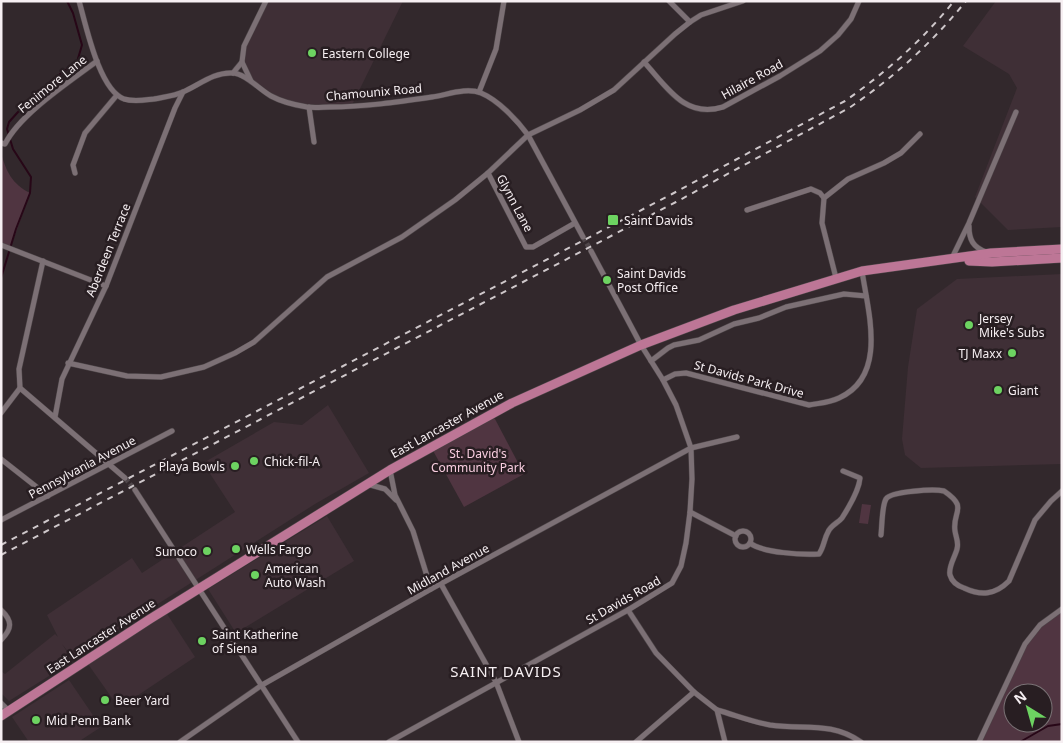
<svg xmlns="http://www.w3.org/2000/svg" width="1063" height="743" font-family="'Noto Sans',sans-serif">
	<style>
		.built { fill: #3f2f36 }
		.green { fill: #503541; fill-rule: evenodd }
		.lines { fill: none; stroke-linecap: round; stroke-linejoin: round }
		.stream { stroke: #270717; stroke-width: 2 }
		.minor-tunnel { stroke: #4f464a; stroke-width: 5; stroke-dasharray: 5 2.5; stroke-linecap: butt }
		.minor-casing { stroke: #4e4649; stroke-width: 6 }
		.trunk-casing { stroke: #4e4649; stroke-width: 10 }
		.minor { stroke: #7c7075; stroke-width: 5 }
		.trunk { stroke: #bd7696; stroke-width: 9 }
		.rail { stroke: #cec7ca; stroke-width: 2; stroke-dasharray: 6 6; stroke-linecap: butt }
		.poi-dot { fill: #6dd361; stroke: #281e22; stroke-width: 2 }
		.labels { text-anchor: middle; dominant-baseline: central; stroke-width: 5; stroke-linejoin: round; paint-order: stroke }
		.poi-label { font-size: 12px; fill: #f6eff2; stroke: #281e22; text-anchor: start }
		.street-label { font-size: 12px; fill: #f6eff2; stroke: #281e22 }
		.park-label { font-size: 12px; fill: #f8cddf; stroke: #281e22 }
		.quarter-label { font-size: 15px; letter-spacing: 1px; fill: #f6eff2; stroke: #281e22 }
	</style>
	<rect width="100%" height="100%" fill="#32282c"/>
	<g class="built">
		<polygon points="266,1 403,1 351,107 309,107 271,96 252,82 245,62 246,43"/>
		<polygon points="996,1 1062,1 1062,227 1008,230 975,197 1017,88 1009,74 963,46"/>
		<polygon points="1062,274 1062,464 921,468 905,455 902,439 908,367 917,309 957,279"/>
		<polygon points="328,405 369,473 315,504 73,658 62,644 73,661 9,701 1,693 1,671 5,674 55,634 58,637 47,615 132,558 142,573 235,512 203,463 274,422 302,425"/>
		<polygon points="327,516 354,561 236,633 208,589"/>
		<polygon points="167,614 195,657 119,708 88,664"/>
		<polygon points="69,680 101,727 78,742 29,742 12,717"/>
	</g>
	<g class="green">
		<path d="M1,153c5,18 11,31 29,40l-20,56 -9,-4z"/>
		<polygon points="489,415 495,419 524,474 464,507 431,447"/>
		<polygon points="862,504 871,505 868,524 859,523"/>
		<path d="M1062,609v133h-83l46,-98 15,-19zM1013,693h30v30h-30z"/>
	</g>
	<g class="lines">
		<g class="stream">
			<polyline points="1,278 16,229 30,193 31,177 13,149 7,129 9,122 18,112 56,77 77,62 82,45 73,13 67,1"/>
			<polyline points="1020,742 1048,726 1062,724"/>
		</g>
		<g class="minor-tunnel">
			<polyline points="583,237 591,251"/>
			<polyline points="125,478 135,490"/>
		</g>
		<defs>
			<g id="minor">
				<path d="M79,1c7,24 20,89 45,98 10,3 20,1 30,0 9,-2 20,-3 29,-7 16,-7 31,-20 49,-19 13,0 28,17 39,23 11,6 24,9 36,11 8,1 16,0 23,0 34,0 68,-5 102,-10 15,-2 34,-10 49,-4 17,7 36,27 47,42l55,102"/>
				<polyline points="669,1 690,22"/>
				<path d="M644,62c23,25 41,57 79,45l57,-31 40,-25 18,-16 13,-16 8,-18"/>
				<polyline points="233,73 242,62"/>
				<polyline points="251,81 242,62 244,46 266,1"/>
				<polyline points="479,92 496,49 504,1"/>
				<polyline points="309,107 314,142"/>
				<path d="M1,143l4,1c15,-30 64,-62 92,-83"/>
				<polyline points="75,173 73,165 85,133 117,95"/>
				<polyline points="488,173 526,247 533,247 575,223"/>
				<polyline points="747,210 811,189 820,193 824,198"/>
				<path d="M969,226c0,14 4,21 17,26"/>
				<polyline points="1,245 106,286"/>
				<polyline points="952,258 969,223 1016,112"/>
				<polyline points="43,261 19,369 20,388 125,478"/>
				<polyline points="836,278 822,223 824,198 848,179 884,163 901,153 920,134"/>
				<polyline points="651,361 668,348 674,345 699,340 734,324 759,318 786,307 844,294 866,296"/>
				<polyline points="68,363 127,376 161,377 204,367 235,353 254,342 327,277 402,237 455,200 488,173 528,135 580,110 614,90 675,34 690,22 701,15 743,1"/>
				<path d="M663,380l12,-6 11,-1 123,32c10,-2 20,-2 30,-7 49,-22 29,-86 23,-127"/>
				<polyline points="1,413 20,388"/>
				<polyline points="55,417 62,379 106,286 175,108 183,92"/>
				<polyline points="1,459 48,496"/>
				<polyline points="390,470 395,495 413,531 431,589"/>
				<polyline points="367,484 385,489 396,500"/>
				<polyline points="135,490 298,742"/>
				<polyline points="690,512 736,536"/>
				<polyline points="1,520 172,431"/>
				<circle cx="743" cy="539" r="8"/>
				<path d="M881,535c1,-9 1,-30 5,-36 5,-8 48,-10 58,-8 25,17 8,20 11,40 1,7 4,11 2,18 -2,8 -9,18 -7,26 2,7 8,11 14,13 17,8 31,7 45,-7l26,-61 16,-19 11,-10"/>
				<path d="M750,543c13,10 53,12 69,11 5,-7 5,-15 9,-22 3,-7 10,-9 14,-14 7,-11 17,-27 18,-40l-17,-7"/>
				<polyline points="441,584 496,682 519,742"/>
				<path d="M1,610c12,11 11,19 0,30"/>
				<polyline points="628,610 656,653 694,692 717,710 725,742"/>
				<polyline points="1,703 9,711"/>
				<path d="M717,710c18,5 36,12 53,15 34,5 61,-4 91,17"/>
				<polyline points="180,742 262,685 431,589 691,448 737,437"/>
				<polyline points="389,742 628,610 672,583 681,566 686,543 690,512 692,479 691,448 676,405 663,380 641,345 591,251"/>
				<polyline points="636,742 694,692"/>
				<polyline points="979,742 1025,644 1040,625 1062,609"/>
			</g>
			<g id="trunk">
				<polyline points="969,261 992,262 1062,258"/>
				<polyline points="1,716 150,619 390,470 512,403 641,345 734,310 862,271 991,253 1062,249"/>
			</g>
		</defs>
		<use href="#minor" class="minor-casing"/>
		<use href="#trunk" class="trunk-casing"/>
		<use href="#minor" class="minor"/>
		<use href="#trunk" class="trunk"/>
		<g class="rail">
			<path d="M1,545l671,-351 173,-93c40,-28 78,-61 109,-100"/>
			<path d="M1,555l675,-353 173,-94c44,-30 83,-65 117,-107"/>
		</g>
	</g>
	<g class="poi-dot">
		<circle cx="312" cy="53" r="5"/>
		<rect x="607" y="214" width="12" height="12" rx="2.5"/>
		<circle cx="607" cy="280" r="5"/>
		<circle cx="969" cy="325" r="5"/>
		<circle cx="1012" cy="353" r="5"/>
		<circle cx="998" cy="390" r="5"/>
		<circle cx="254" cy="461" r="5"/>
		<circle cx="235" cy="466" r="5"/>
		<circle cx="236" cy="549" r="5"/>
		<circle cx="207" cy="551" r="5"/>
		<circle cx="255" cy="575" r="5"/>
		<circle cx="202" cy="641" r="5"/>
		<circle cx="105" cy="700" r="5"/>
		<circle cx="36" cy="720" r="5"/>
	</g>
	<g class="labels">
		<g class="poi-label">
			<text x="322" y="53">Eastern College</text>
			<text x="624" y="220">Saint Davids</text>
			<text x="617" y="273">Saint Davids<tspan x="617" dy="14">Post Office</tspan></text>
			<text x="979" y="318">Jersey<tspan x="979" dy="14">Mike's Subs</tspan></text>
			<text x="1002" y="353" text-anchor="end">TJ Maxx</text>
			<text x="1008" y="390">Giant</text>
			<text x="264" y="461">Chick-fil-A</text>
			<text x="225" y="466" text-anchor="end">Playa Bowls</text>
			<text x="246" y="549">Wells Fargo</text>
			<text x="197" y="551" text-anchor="end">Sunoco</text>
			<text x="265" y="568">American<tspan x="265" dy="14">Auto Wash</tspan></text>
			<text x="212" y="634">Saint Katherine<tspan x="212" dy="14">of Siena</tspan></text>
			<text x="115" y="700">Beer Yard</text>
			<text x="46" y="720">Mid Penn Bank</text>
		</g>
		<g class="street-label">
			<text transform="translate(752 79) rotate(-29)">Hilaire Road</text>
			<text transform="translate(52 84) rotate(-39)">Fenimore Lane</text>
			<text transform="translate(374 92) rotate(-5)">Chamounix Road</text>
			<text transform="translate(515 203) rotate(62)">Glynn Lane</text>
			<text transform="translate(108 250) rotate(-68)">Aberdeen Terrace</text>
			<text transform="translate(749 379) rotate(15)">St Davids Park Drive</text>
			<text transform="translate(447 424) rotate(-29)">East Lancaster Avenue</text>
			<text transform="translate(82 467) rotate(-28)">Pennsylvania Avenue</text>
			<text transform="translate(448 569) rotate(-29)">Midland Avenue</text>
			<text transform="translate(623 600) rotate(-30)">St Davids Road</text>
			<text transform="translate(101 636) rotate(-33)">East Lancaster Avenue</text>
		</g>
		<g class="park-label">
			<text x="478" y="453">St. David's<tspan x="478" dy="14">Community Park</tspan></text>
		</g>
		<g class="quarter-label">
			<text x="506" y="671">SAINT DAVIDS</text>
		</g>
	</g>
	<rect width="1063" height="743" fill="none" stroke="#f6eff2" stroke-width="5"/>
	<g transform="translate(1028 708) rotate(323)"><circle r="24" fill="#281e22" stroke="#7a7275"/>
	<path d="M0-4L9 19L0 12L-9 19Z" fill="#6dd361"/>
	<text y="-8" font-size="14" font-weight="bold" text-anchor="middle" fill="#f6eff2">N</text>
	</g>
</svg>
